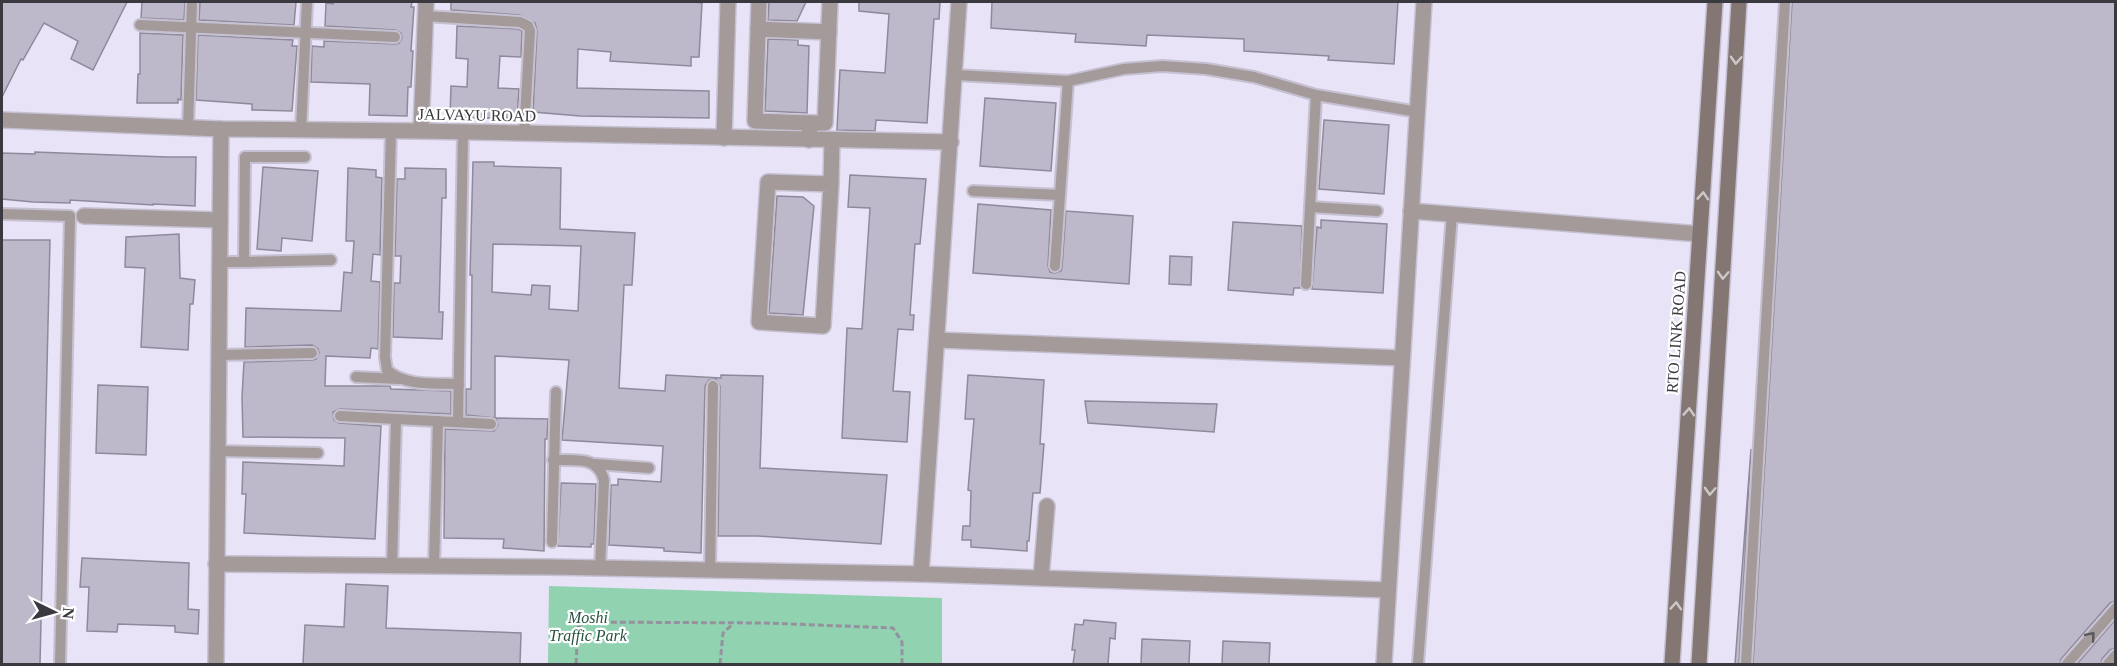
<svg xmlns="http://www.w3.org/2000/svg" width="2117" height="666" font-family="Georgia,serif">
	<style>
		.green { fill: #91d2b1 }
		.building { fill: #bdb8ca; stroke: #8f8a9b; stroke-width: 1.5; fill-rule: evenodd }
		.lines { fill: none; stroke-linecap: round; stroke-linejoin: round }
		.service-casing { stroke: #c5c1d2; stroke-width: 14 }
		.minor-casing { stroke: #c5c1d2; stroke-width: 18 }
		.secondary-casing { stroke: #c5c1d2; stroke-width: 18 }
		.path { stroke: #95919e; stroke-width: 3; stroke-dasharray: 6 3; stroke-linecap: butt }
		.service { stroke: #a49a99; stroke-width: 10 }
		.minor { stroke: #a49a99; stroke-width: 15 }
		.secondary { stroke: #837673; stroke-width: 15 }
		.oneway { stroke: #cdc8c7 }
		.oneway2 { stroke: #5a565b }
		.labels { text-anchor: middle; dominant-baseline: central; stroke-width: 4.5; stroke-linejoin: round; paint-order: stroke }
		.street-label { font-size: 16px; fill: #3b3940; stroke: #fff }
		.park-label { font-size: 16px; font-style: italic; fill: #25523d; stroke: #fff }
	</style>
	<rect width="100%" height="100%" fill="#e8e3f6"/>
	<polygon class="green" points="549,586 942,598 942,664 548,664"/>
	<g class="building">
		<polygon points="2,2 127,2 93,70 71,59 78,41 44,23 23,60 21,59 2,97"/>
		<polygon points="142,2 185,2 184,20 141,18"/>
		<polygon points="200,2 296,2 294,25 199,20"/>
		<polygon points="334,2 412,2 411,7 414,7 411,51 413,51 411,87 408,87 407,116 369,115 370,84 311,82 312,46 324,47 324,41 395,44 399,43 402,38 401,33 395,30 325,26 326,3 333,4"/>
		<polygon points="451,2 694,2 702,3 699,57 691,57 691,66 610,61 611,52 578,49 577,88 709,91 709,118 580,116 533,112 537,31 535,23 520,15 451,10"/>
		<polygon points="769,2 806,2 797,21 768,20"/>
		<polygon points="859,2 940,2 939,19 934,19 927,123 876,120 875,131 837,130 840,70 885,73 889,14 859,11"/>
		<polygon points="992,2 1398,2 1394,64 1328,60 1329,56 1244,51 1244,39 1147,35 1146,46 1075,42 1076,34 991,28"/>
		<polygon points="1792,2 2115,2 2115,601 2110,603 2061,659 2060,664 1753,664"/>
		<polygon points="457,26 518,29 522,31 521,57 500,56 498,88 519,89 517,118 450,118 451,86 467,87 468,59 456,58"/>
		<polygon points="140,33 183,35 181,100 178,99 178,103 137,103 138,74 140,74"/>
		<polygon points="198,35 293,40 292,46 297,46 292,111 252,110 252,104 196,100"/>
		<polygon points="768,39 798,40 798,45 809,46 807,113 765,111"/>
		<polygon points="985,98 1056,103 1051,171 980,166"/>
		<polygon points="1324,120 1389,125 1384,194 1319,189"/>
		<polygon points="35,152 167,157 196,157 195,206 153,204 153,205 70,200 70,203 33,202 2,199 2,153 35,154"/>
		<path d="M473,162h21v4l67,2 -1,61 75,4 -3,52h-8l-5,103 46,3 1,-16 55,3v-3l42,1 -3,92 127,7 -6,69 -123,-8h-40l2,-150 -4,-7 -7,1 -4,6 -4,167 -37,-2v-3l-55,-3 2,-60h7v-6l43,3 2,-36 -101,-6 7,-80 -74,-4v62l-29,-3v-26h5l1,-114h-2zM493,244l88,2 -3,65 -29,-2 1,-23 -18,-1 -1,10 -39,-3z"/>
		<polygon points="263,167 318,171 312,241 282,238 281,251 257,249"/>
		<polygon points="348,168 376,170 376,177 382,178 380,255 373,254 371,281 380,282 378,349 371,348 370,358 326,356 325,386 390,386 391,389 451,391 451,414 340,409 333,412 334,420 339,423 381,426 375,539 244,533 246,494 242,494 243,462 344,466 345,438 243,437 242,397 244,362 312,360 316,359 319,353 318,349 312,345 245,347 246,308 341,311 344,272 352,273 354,241 346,241"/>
		<polygon points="405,168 446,169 446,198 442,198 439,312 443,312 442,339 393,337 394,283 400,283 401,256 395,256 397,179 405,179"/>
		<polygon points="850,175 926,179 920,244 915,244 910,315 914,315 913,330 898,329 893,391 910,392 907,442 842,438 847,328 862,329 870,208 848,207"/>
		<polygon points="777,196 803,197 814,206 803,315 769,313"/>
		<polygon points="978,204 1051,210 1048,266 1050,272 1055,273 1061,271 1062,267 1066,211 1133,216 1129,284 973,273"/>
		<polygon points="1321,220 1387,224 1383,293 1312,289 1317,227 1321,228"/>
		<polygon points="1233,222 1302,226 1300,288 1294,288 1293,295 1228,290"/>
		<polygon points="179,234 180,278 195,280 193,304 190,304 188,350 141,347 145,268 125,267 126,237"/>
		<polygon points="2,240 50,240 40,664 2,664"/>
		<polygon points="1170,256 1192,257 1191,285 1169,284"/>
		<polygon points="968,375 1044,380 1040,444 1044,444 1040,493 1033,493 1029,541 1027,541 1027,551 971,547 971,540 962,540 963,526 970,526 971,491 968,490 974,419 965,419"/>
		<polygon points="98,385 148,387 146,455 96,453"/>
		<polygon points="1085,401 1217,404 1214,432 1088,423"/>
		<polygon points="496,418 548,419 547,439 545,439 544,551 503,548 504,539 444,538 445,429 494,431 498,425"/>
		<polygon points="1751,449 1739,664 1735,664"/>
		<polygon points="561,483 596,484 594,544 591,544 591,547 558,546"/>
		<polygon points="82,558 189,563 188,609 199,610 198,634 175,632 175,626 118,624 117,632 87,631 89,587 80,587"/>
		<polygon points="346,584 388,586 386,628 521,633 520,664 303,664 305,625 344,627"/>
		<polygon points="1084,620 1116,623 1115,639 1110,638 1108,664 1073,664 1075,650 1072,650 1075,624 1083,625"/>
		<polygon points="2115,620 2115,648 2110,650 2102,659 2101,664 2077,664"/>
		<polygon points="1142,639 1190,641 1189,664 1141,664"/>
		<polygon points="1223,641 1270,643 1269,664 1222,664"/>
	</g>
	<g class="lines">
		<defs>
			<g id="service">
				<polyline points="425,16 520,22 528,26 530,31 524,134"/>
				<polyline points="140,25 395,37"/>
				<polyline points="955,75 1068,81 1124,69 1162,66 1206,69 1254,77 1316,95 1418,112"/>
				<polyline points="188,128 192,2"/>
				<polyline points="301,130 307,2"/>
				<path d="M391,131l-6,226 2,13c19,17 48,13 72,14"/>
				<polyline points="973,191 1060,195"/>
				<polyline points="1310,207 1377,211"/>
				<polyline points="2,214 70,216 60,664"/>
				<polyline points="220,262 244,262 245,157 305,157"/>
				<polyline points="244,262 331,260"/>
				<polyline points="1055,266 1068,81"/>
				<polyline points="1306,284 1316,95"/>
				<polyline points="218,355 312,353"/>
				<polyline points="356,377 399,379"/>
				<polyline points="340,416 491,424"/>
				<polyline points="458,422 463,132"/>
				<polyline points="217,451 318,453"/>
				<path d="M553,460c22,1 44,-5 51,20l-4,88"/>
				<polyline points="595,464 649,468"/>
				<polyline points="552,542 556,392"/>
				<polyline points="392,566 396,419"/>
				<polyline points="434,566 438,421"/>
				<polyline points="710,570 713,386"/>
				<polyline points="1418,664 1452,214"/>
				<polyline points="1746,664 1785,2"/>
				<polyline points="2067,664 2116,608"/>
				<polyline points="2108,664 2116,655"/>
			</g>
			<g id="minor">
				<polyline points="759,2 755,121 810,123 809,140"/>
				<polyline points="758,29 829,32"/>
				<polyline points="2,120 221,129 421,131 951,142"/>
				<polyline points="810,123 825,123 830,2"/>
				<polyline points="421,131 426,2"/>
				<polyline points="724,138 728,2"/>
				<polyline points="831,184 823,326 759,322 768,182 831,184 832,140"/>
				<polyline points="1411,211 1700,234"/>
				<polyline points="84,216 220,220"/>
				<polyline points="937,340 1402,358"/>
				<polyline points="216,564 549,567 921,574 1388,590"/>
				<polyline points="921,574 959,2"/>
				<polyline points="1041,578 1047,506"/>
				<polyline points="216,664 221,129"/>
				<polyline points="1384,664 1424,2"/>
			</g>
			<g id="secondary">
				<polyline points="1672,664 1715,2"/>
				<polyline points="1699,664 1739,2"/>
			</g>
		</defs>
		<use href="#service" class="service-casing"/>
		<use href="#minor" class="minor-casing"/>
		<use href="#secondary" class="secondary-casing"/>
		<g class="path">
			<polyline points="576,664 578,627 583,622 766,623 893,628 902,642 902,664"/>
			<polyline points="720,664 723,633 733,624"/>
		</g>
		<use href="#service" class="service"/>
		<use href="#minor" class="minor"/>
		<use href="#secondary" class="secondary"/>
	</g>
	<defs><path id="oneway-chevron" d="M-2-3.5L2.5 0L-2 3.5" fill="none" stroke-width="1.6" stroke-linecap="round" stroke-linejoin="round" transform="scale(1.5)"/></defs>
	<g class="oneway">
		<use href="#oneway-chevron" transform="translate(1736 60) rotate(93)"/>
		<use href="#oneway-chevron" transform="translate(1703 196) rotate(-86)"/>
		<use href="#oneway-chevron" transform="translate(1723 275) rotate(93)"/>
		<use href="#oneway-chevron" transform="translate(1689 412) rotate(-86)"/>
		<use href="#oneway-chevron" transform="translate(1710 491) rotate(93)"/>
		<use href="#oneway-chevron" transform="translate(1676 606) rotate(-86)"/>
	</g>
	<use class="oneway2" href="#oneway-chevron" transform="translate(2091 636) rotate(-50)"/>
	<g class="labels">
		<g class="street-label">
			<text transform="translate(477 115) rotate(1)">JALVAYU ROAD</text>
			<text transform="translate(1676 332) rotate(-86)">RTO LINK ROAD</text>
		</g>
		<g class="park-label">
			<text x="588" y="617">Moshi<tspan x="588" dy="18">Traffic Park</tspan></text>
		</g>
	</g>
	<rect width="2117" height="666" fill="none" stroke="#3b3940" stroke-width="6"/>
	<g transform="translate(54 612) rotate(95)" stroke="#ffffff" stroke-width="4.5" paint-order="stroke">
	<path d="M0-4.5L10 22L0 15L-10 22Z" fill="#3b3940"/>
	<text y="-9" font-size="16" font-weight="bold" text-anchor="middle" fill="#3b3940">N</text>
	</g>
</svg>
